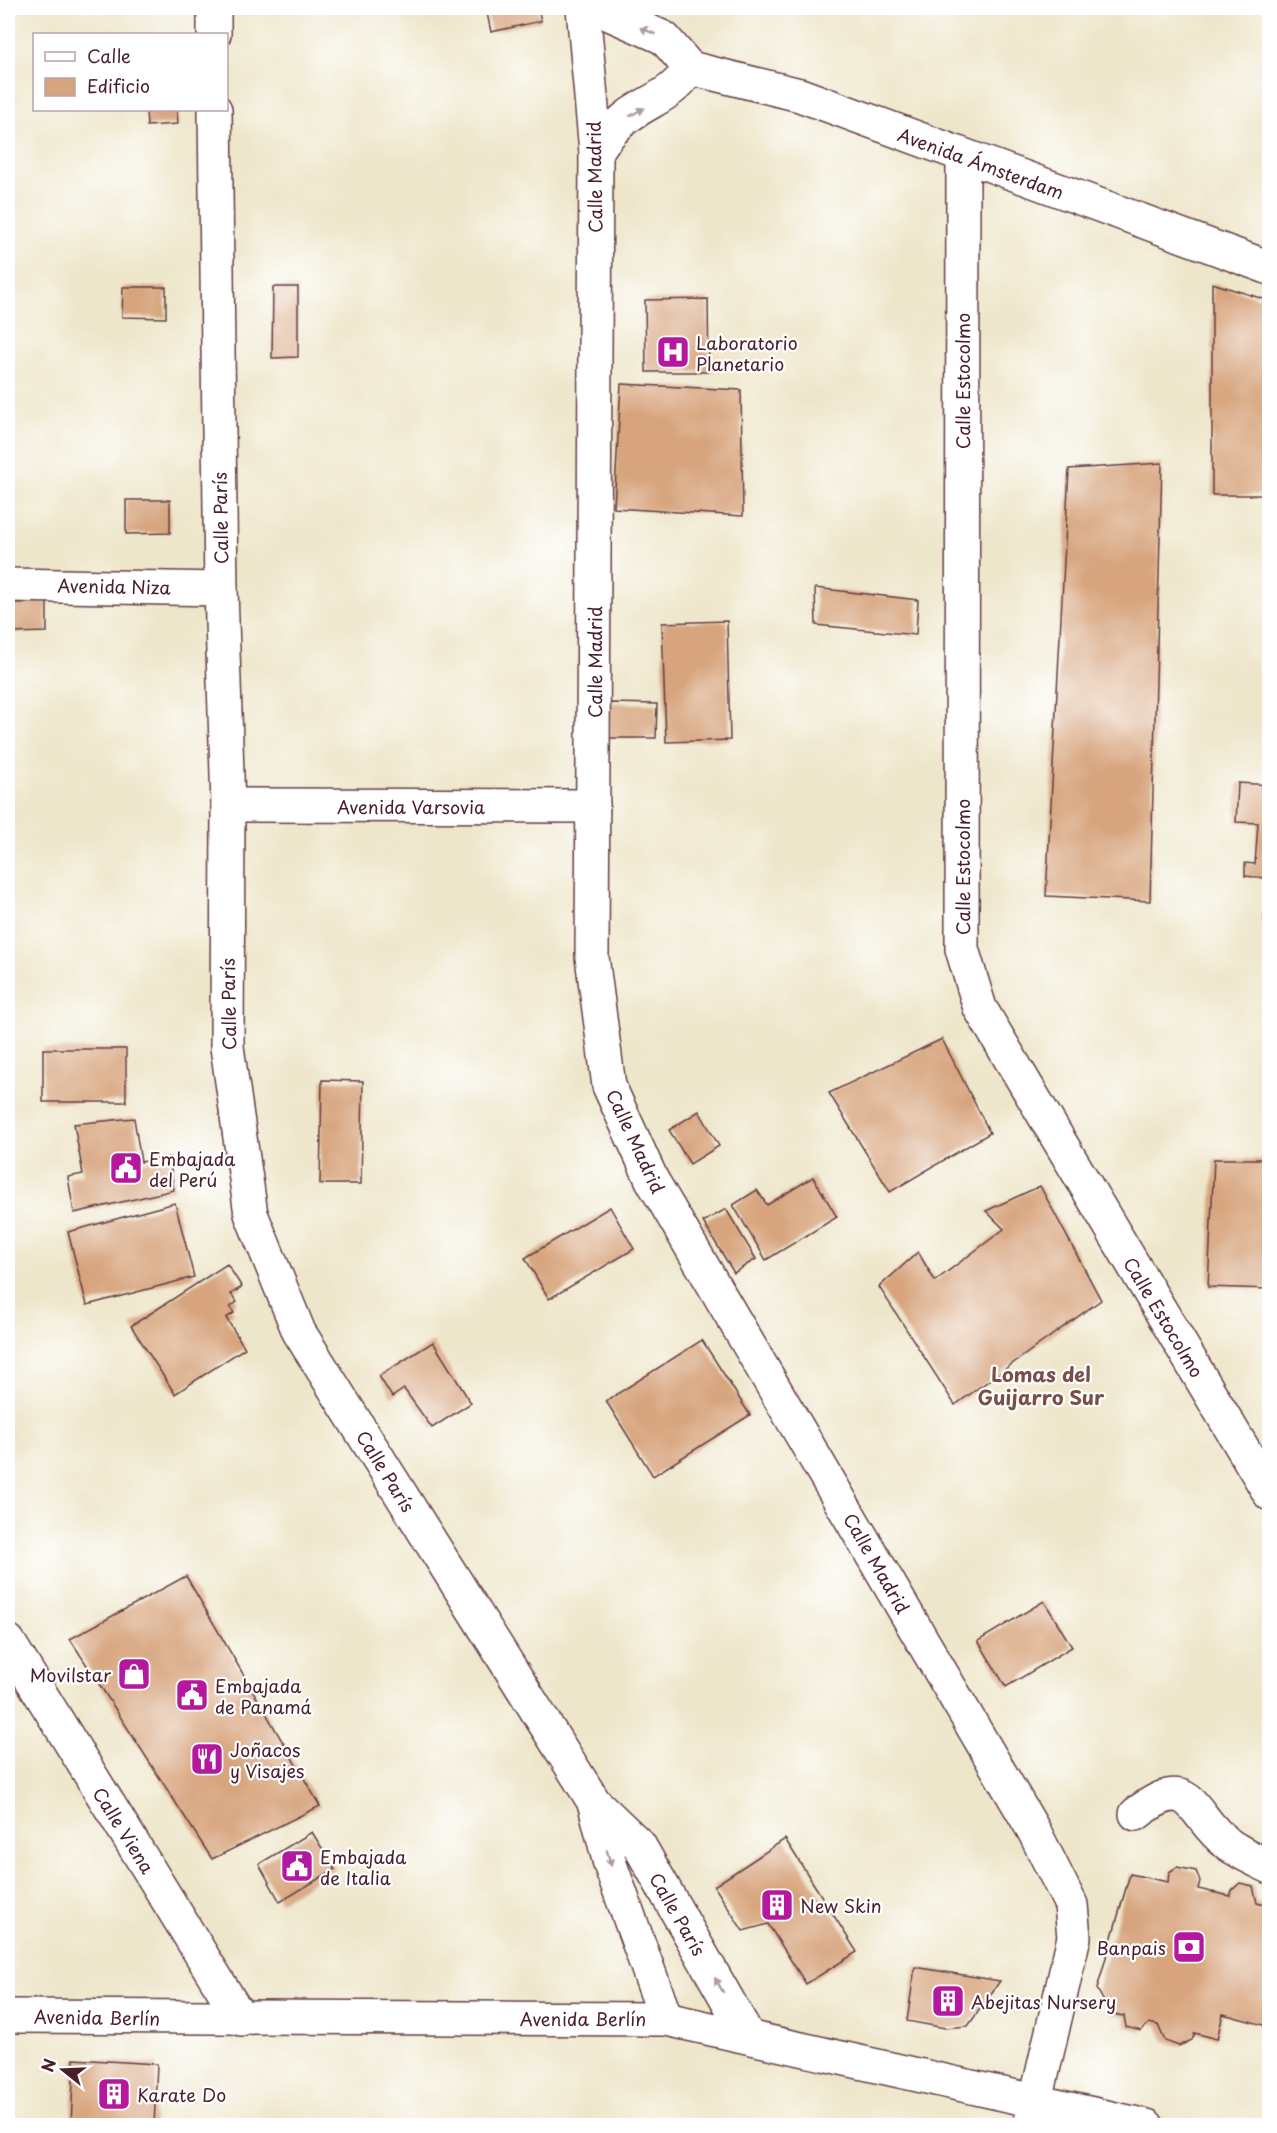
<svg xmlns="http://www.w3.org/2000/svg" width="1277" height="2133" font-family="'Playpen Sans',sans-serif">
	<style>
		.building { fill: #d7a47d }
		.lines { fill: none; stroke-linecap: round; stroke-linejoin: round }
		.minor-casing { stroke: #633d43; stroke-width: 36 }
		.minor { stroke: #fff; stroke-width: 33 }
		.oneway { fill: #ae9aa0 }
		.labels { text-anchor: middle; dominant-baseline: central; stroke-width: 4.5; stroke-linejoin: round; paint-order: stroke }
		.street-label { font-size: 18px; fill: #4a1f2b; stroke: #fff }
		.poi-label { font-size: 18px; fill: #4a1f2b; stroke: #fff; text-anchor: start }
		.neighbourhood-label { font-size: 20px; font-weight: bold; fill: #7b4e48; stroke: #fff }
	</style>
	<rect width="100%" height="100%" fill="#fff"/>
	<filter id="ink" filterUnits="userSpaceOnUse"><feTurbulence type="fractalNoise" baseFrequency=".0167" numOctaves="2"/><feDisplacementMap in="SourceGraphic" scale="12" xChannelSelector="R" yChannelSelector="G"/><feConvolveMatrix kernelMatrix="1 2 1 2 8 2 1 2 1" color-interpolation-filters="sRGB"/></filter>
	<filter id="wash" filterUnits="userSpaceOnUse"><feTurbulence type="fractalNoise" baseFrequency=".008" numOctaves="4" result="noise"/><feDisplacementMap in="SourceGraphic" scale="24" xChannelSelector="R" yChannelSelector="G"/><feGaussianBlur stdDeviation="1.35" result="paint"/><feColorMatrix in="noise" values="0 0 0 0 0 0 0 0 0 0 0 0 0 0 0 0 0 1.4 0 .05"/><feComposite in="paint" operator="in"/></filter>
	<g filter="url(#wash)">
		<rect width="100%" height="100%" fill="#eee6ca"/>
		<g id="blocks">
			<g class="building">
				<polygon points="486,8 538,8 541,21 491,32"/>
				<polygon points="146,110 177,110 178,124 147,126"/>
				<polygon points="1212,283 1270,301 1270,495 1212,495"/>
				<polygon points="123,287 166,287 166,318 122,317"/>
				<polygon points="273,287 298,287 298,357 272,358"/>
				<polygon points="708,299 709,372 646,372 645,300"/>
				<polygon points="621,384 741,390 743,516 614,508"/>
				<polygon points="1162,463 1150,901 1046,896 1069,469"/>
				<polygon points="126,500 170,500 170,533 126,534"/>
				<polygon points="815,588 918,600 916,635 816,625"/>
				<polygon points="47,602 47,632 11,633 11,603"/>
				<polygon points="727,621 730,740 666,742 662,623"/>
				<polygon points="610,703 657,704 656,738 609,738"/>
				<polygon points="1238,783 1270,785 1270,923 1264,923 1267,878 1245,876 1245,863 1255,864 1258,823 1236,822"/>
				<polygon points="942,1039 990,1133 890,1192 829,1093"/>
				<rect x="43" y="1049" width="83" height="53"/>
				<polygon points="322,1080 363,1081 361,1184 320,1184"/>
				<polygon points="699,1111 719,1146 690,1164 669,1130"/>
				<polygon points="134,1118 141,1162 169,1157 174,1190 74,1213 68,1177 83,1174 74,1124"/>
				<polygon points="1214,1159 1270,1159 1270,1289 1208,1287"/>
				<polygon points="813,1177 837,1217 766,1260 733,1205 757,1190 767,1205"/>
				<polygon points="1040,1186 1101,1300 955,1405 879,1287 918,1252 935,1281 1004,1229 986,1211"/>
				<polygon points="175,1203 194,1277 87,1305 68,1232"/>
				<polygon points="610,1207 634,1249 549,1299 525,1258"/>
				<polygon points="726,1209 756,1259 734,1273 703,1222"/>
				<polygon points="227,1264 242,1287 231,1294 237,1302 230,1307 234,1313 226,1318 245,1348 175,1394 131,1326"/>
				<polygon points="702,1340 750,1415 653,1476 606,1401"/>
				<polygon points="433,1342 471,1403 432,1428 404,1389 392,1397 379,1376"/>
				<polygon points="186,1576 320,1806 212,1859 70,1639"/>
				<polygon points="1044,1601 1072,1647 1006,1687 978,1641"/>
				<polygon points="312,1832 335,1869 280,1902 259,1864"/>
				<polygon points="785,1839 857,1952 806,1984 768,1924 743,1931 714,1886"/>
				<polygon points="1177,1867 1196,1871 1200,1881 1198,1889 1230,1896 1232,1890 1240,1883 1253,1886 1257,1903 1270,1906 1270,2038 1267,2037 1264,2025 1223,2014 1217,2039 1195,2033 1192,2040 1179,2046 1165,2041 1158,2025 1149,2023 1141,2031 1126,2027 1124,2016 1111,2014 1097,1989 1130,1874 1168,1882 1169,1872"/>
				<polygon points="915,1967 1000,1981 968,2026 945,2028 907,2021"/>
				<polygon points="74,2059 157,2064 154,2126 71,2125"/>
			</g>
		</g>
	</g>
	<g filter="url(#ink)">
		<use href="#blocks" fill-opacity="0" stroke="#633d43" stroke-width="1.5"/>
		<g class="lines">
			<defs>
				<g id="minor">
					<polyline points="214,8 214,34"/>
					<polyline points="583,8 596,152 592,957 609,1086 652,1180 1034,1831 1071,1905 1074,1937 1030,2126"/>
					<polyline points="596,8 664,38 690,68 800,95 1270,268"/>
					<polyline points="215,110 221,589 228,805 227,1047 251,1214 299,1332 594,1802 639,1845 748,2036"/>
					<path d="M596,152c9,-14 18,-25 31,-35 26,-19 45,-21 63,-49"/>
					<polyline points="963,157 962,949 980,1008 1270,1494"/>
					<polyline points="8,585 221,589"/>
					<polyline points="228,805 593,806"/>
					<polyline points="8,1641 241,2019"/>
					<polyline points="594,1802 610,1864 666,2019"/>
					<path d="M1136,1814c58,-45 53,1 92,30 12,9 28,16 42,23"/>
					<polyline points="8,2016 666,2019 1147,2126"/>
				</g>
			</defs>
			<use href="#minor" class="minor-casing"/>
			<use href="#minor" class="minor"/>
		</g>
		<defs><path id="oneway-solid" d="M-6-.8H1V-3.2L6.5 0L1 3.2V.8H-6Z" transform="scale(1.5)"/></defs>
		<g class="oneway">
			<use href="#oneway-solid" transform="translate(648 31) rotate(-156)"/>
			<use href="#oneway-solid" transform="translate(637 112) rotate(-30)"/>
			<use href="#oneway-solid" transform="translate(609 1858) rotate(74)"/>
			<use href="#oneway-solid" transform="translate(719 1985) rotate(-120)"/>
		</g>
	</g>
	<defs>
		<symbol id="hospital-square" viewBox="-11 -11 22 22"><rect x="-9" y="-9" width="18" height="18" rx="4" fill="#b5179e" stroke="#fff"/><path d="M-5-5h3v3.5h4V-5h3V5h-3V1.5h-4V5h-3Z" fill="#fff"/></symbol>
		<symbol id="civic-square" viewBox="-11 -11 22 22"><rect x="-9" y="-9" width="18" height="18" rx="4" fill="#b5179e" stroke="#fff"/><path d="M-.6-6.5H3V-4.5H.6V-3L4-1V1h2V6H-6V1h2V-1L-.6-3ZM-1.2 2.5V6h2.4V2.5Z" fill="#fff"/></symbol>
		<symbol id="shop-square" viewBox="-11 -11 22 22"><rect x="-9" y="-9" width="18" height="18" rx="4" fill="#b5179e" stroke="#fff"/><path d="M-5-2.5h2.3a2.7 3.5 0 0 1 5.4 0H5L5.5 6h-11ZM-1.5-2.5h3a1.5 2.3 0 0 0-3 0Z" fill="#fff"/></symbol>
		<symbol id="restaurant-square" viewBox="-11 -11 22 22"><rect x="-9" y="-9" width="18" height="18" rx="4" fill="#b5179e" stroke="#fff"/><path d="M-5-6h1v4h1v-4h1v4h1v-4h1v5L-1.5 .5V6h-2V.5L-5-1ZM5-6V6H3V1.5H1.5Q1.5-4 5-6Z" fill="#fff"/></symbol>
		<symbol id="building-square" viewBox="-11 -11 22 22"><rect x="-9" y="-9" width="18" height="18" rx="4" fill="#b5179e" stroke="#fff"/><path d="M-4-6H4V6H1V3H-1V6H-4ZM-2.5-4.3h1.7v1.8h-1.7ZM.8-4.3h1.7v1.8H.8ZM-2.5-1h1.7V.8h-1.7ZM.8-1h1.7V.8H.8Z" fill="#fff"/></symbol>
		<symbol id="bank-square" viewBox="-11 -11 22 22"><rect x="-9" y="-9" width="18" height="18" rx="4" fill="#b5179e" stroke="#fff"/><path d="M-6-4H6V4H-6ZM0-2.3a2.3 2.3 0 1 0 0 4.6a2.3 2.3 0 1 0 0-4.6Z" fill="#fff"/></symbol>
	</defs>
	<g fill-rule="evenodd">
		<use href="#hospital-square" x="654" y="333" width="38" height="38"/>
		<use href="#civic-square" x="107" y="1149" width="38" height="38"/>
		<use href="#shop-square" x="115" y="1655" width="38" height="38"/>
		<use href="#civic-square" x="173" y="1676" width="38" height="38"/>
		<use href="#restaurant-square" x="188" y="1740" width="38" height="38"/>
		<use href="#civic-square" x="278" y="1847" width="38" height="38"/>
		<use href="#building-square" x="758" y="1886" width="38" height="38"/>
		<use href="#bank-square" x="1170" y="1928" width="38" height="38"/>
		<use href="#building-square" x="929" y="1982" width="38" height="38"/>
		<use href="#building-square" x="95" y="2075" width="38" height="38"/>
	</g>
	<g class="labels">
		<g class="street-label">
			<text transform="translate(981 163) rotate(20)">Avenida Ámsterdam</text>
			<text transform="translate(594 177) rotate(-91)">Calle Madrid</text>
			<text transform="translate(962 381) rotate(-90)">Calle Estocolmo</text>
			<text transform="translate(220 518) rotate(-91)">Calle París</text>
			<text transform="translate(114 586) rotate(1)">Avenida Niza</text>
			<text transform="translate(594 662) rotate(-90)">Calle Madrid</text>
			<text x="411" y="806">Avenida Varsovia</text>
			<text transform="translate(962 867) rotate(-90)">Calle Estocolmo</text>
			<text transform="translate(228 1004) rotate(-91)">Calle París</text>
			<text transform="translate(636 1141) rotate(65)">Calle Madrid</text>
			<text transform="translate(1164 1317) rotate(59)">Calle Estocolmo</text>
			<text transform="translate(386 1471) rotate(58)">Calle París</text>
			<text transform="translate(877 1563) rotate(60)">Calle Madrid</text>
			<text transform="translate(124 1830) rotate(58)">Calle Viena</text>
			<text transform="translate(678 1914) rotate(60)">Calle París</text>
			<text transform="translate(97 2017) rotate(1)">Avenida Berlín</text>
			<text x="583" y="2018">Avenida Berlín</text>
		</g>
		<g class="poi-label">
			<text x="696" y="342">Laboratorio<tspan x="696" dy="21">Planetario</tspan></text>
			<text x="149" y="1158">Embajada<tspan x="149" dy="21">del Perú</tspan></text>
			<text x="111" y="1674" text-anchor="end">Movilstar</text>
			<text x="215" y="1685">Embajada<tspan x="215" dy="21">de Panamá</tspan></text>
			<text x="230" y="1749">Joñacos<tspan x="230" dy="21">y Visajes</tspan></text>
			<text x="320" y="1856">Embajada<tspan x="320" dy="21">de Italia</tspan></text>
			<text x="800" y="1905">New Skin</text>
			<text x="1166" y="1947" text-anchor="end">Banpais</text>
			<text x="971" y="2001">Abejitas Nursery</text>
			<text x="137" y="2094">Karate Do</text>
		</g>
		<g class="neighbourhood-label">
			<text x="1041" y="1374">Lomas del<tspan x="1041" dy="23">Guijarro Sur</tspan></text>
		</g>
	</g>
	<rect width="1277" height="2133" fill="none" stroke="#fff" stroke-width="30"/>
	<rect x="33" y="33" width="195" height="78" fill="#ffffff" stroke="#b7a5aa" stroke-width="1.5"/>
	<rect x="45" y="52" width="30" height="9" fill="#ffffff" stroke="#b7a5aa" stroke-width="1.5"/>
	<text x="87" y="63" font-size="18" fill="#4a1f2b">Calle</text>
	<rect x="45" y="78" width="30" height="18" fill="#d7a47d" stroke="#b7a5aa" stroke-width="1.5"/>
	<text x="87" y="93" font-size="18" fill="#4a1f2b">Edificio</text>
	<g transform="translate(63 2070) rotate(288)" stroke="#ffffff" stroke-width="4.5" paint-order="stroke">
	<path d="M0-4.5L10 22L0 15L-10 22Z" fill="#4a1f2b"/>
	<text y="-9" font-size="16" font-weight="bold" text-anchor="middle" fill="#4a1f2b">N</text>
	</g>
</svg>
